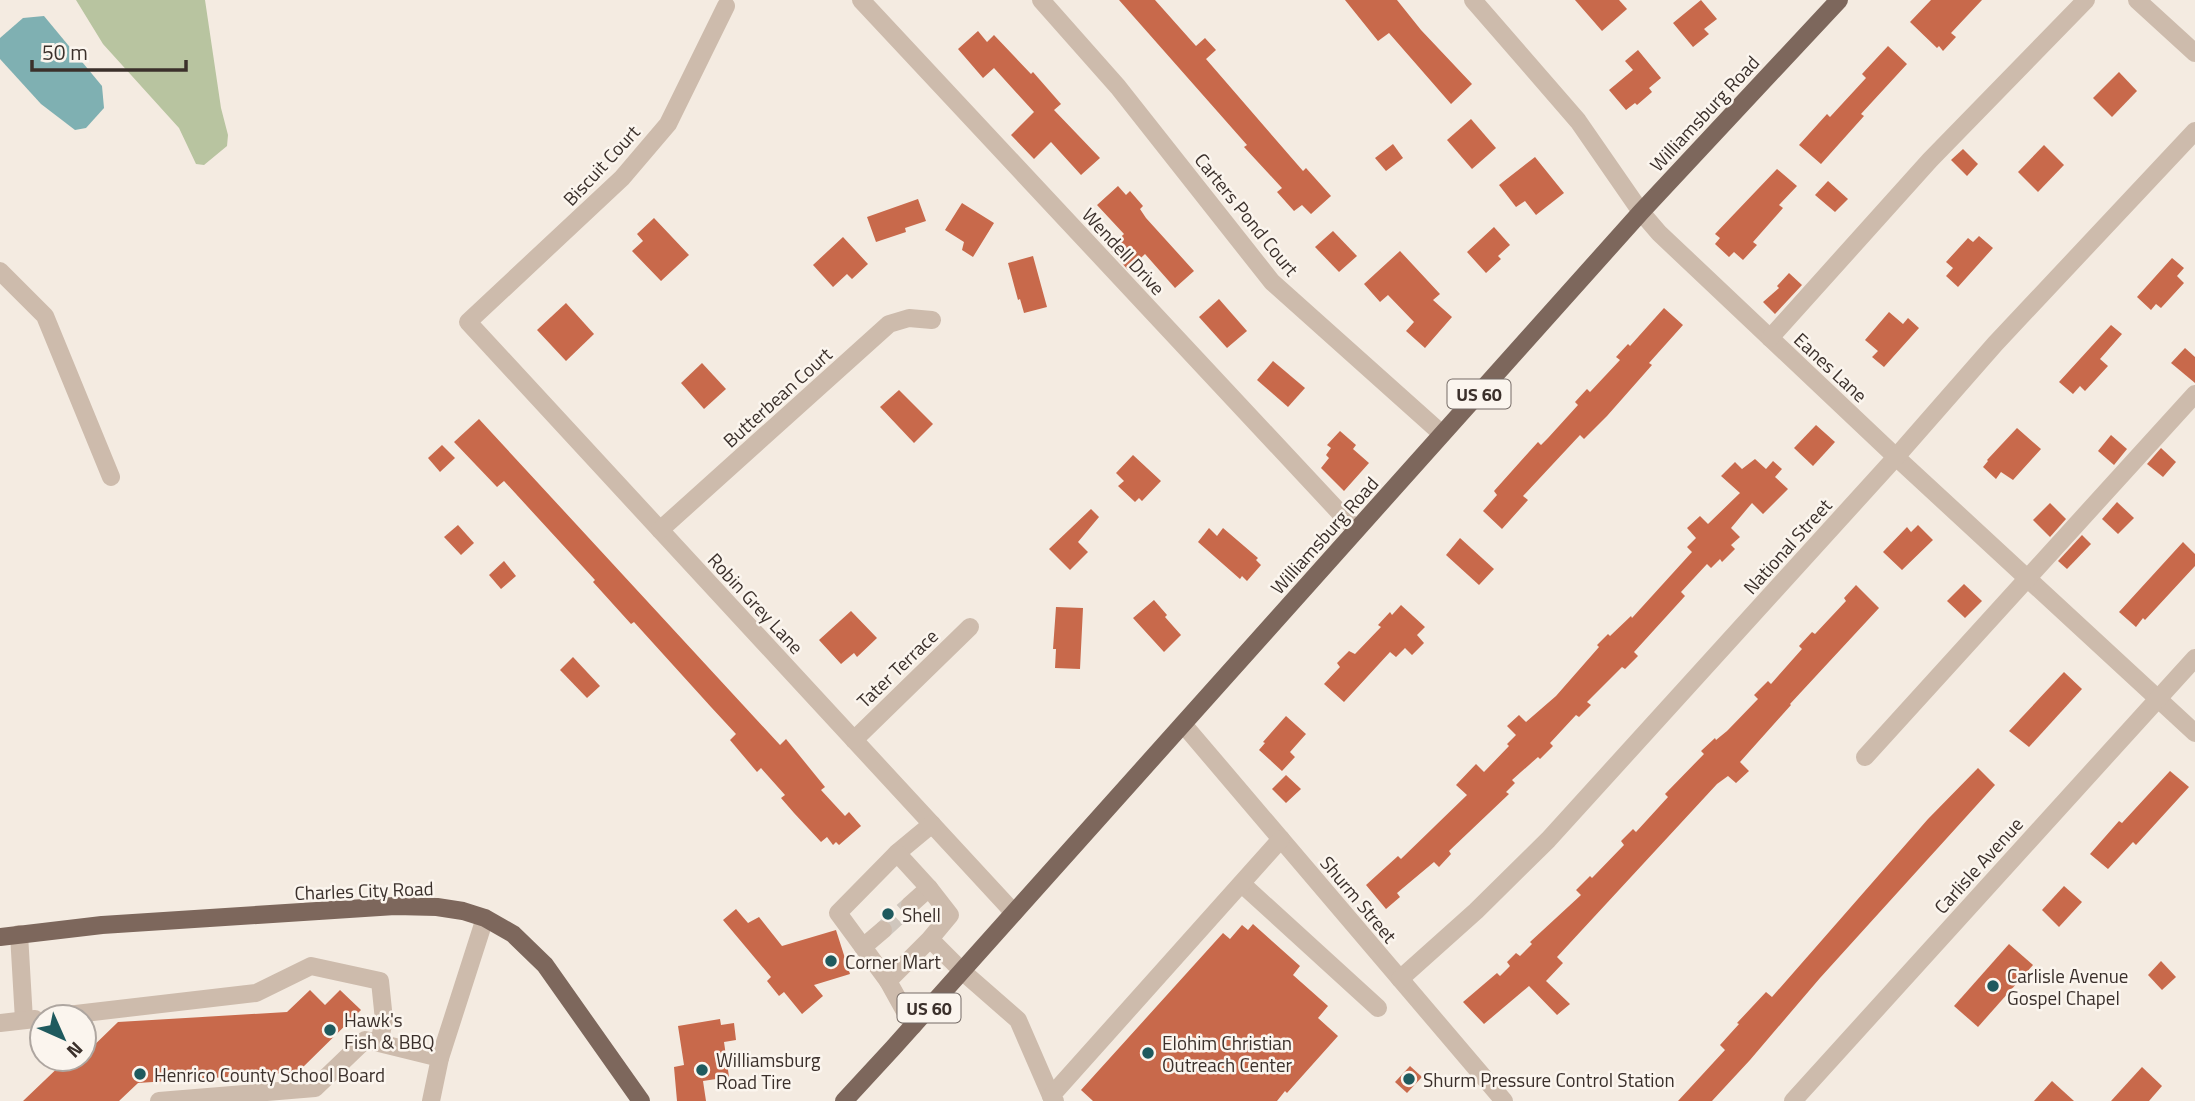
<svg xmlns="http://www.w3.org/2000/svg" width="2195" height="1101" font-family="'Titillium Web',sans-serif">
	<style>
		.green { fill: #b8c4a0 }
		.water { fill: #7fb0b2 }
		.building { fill: #c8694b }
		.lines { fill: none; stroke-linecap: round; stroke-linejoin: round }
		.minor-tunnel { stroke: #cfc6bd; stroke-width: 18; stroke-dasharray: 18 9; stroke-linecap: butt }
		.minor { stroke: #cdbbac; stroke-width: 18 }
		.major { stroke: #7d675c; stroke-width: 18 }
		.poi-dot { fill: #1f5a5e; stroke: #fbf5ee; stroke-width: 2.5 }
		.labels { text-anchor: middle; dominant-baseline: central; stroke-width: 5; stroke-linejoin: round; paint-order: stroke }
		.shield { fill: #fbf5ee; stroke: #756b66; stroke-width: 2 }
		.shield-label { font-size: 18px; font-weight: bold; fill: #3b302b }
		.street-label { font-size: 19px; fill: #3b302b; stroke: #fbf5ee }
		.poi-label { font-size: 19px; fill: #3b302b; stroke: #fbf5ee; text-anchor: start }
	</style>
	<rect width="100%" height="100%" fill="#f4ebe1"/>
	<polygon class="green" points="76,0 205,0 221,108 228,135 227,146 204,165 196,164 179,128 103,44"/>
	<polygon class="water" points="44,16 102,86 104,108 86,128 75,130 41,104 0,59 0,38 23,18"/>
	<g class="building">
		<polygon points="1119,0 1155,0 1196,46 1205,38 1216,50 1206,59 1303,171 1306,168 1331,196 1311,214 1302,205 1294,211 1277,192 1282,188 1244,147 1247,145"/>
		<polygon points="1345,0 1397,0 1421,30 1472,84 1451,104 1389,33 1378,41"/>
		<polygon points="1575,0 1619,0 1627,9 1602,31"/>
		<polygon points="1701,0 1717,19 1704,29 1709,34 1693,47 1673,23"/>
		<polygon points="1931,0 1982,0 1951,33 1956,37 1943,51 1939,46 1937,48 1910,22"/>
		<polygon points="978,31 987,42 994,35 1031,74 1033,72 1061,104 1054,110 1100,158 1081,175 1051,142 1034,159 1011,135 1034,112 994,68 983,78 958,49"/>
		<polygon points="1888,46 1907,64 1861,114 1864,116 1821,164 1799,145 1827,114 1830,117 1866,78 1862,74"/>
		<polygon points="1638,50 1661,78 1649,88 1652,92 1637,105 1635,103 1626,110 1609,90 1633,70 1625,61"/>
		<polygon points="2119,72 2137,91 2112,117 2093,98"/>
		<polygon points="1471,119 1496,148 1472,169 1447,140"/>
		<polygon points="1393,144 1403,158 1386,171 1375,158"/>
		<polygon points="2044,145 2064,165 2038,192 2018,172"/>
		<polygon points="1963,149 1978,164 1967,176 1951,160"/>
		<polygon points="1535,157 1564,193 1536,215 1525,201 1516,207 1499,185"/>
		<polygon points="1777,169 1797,186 1779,205 1783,208 1753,242 1757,245 1743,260 1734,252 1729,257 1715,244 1720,238 1715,234"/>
		<polygon points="1828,181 1848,199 1835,212 1815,195"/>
		<polygon points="1118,186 1126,195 1130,191 1143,206 1140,209 1146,218 1194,271 1175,288 1145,254 1128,270 1109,248 1124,234 1097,205"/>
		<polygon points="918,199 926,221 905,228 906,232 876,242 867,217"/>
		<polygon points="962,203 994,223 973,257 962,250 964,242 945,230"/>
		<polygon points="654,218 689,255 661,281 632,251 643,241 637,234"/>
		<polygon points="1494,227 1510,245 1498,256 1501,259 1486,273 1467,252"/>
		<polygon points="1333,231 1357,256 1339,272 1315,247"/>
		<polygon points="1979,236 1993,248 1958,287 1946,276 1953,268 1946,262 1968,238 1973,242"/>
		<polygon points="843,237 868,264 852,279 847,274 833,287 813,265"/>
		<polygon points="1400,251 1440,294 1433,300 1452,317 1425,348 1406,331 1414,322 1388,295 1380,302 1364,284"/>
		<polygon points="1033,256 1047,307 1024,313 1020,299 1018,300 1008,263"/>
		<polygon points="2172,258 2184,268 2177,276 2184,283 2161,308 2156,304 2151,310 2137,297"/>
		<polygon points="1789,273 1802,285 1775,314 1763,302 1779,288 1777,286"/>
		<polygon points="1219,299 1247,331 1227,348 1199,317"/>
		<polygon points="566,303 594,334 566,361 537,330"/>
		<polygon points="1664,308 1683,325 1649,363 1652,365 1607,416 1584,439 1580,435 1523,496 1528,500 1502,529 1483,511 1497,495 1494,491 1538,442 1541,445 1548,438 1578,405 1575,402 1587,389 1590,392 1620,360 1616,357 1628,344 1630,346"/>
		<polygon points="1889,312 1903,324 1908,318 1919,328 1884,367 1872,357 1878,351 1865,340"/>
		<polygon points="2111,325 2122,334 2100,359 2108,366 2085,391 2080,386 2073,394 2059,382"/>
		<polygon points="2185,348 2195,357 2195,383 2171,363"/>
		<polygon points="1273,361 1305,388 1288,407 1257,380"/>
		<polygon points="702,363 726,389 704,409 681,383"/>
		<polygon points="899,390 933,424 914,443 880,407"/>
		<polygon points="479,419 780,745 786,739 825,787 821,790 845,816 849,812 861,826 839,845 836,842 833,845 827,837 821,842 794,813 781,798 785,795 761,768 757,772 730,740 736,734 711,707 634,622 631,624 593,582 595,580 504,481 497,487 454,442"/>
		<polygon points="1816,425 1835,442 1813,466 1794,448"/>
		<polygon points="2017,428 2041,449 2013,480 2001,472 1996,479 1983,467 1988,461 1987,460"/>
		<polygon points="1340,431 1356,445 1353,449 1369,463 1344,491 1321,468 1329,458 1326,455 1331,448 1327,445"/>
		<polygon points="2111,435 2127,449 2114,465 2098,451"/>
		<polygon points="442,445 455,458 440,472 428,458"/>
		<polygon points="2161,448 2176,462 2163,477 2147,464"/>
		<polygon points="1133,455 1161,481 1142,501 1139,498 1135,502 1118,486 1124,481 1116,473"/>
		<polygon points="1755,459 1766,469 1773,461 1782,469 1775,477 1788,489 1763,514 1752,503 1731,528 1740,537 1731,545 1735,549 1722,562 1720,559 1711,568 1707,564 1681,592 1685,596 1634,652 1638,656 1625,669 1622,667 1587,702 1591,705 1579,717 1576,715 1550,743 1553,746 1540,759 1538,757 1512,780 1515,783 1506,792 1509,794 1449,851 1451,854 1439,867 1434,862 1397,893 1400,897 1386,909 1366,885 1398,856 1401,859 1467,795 1456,785 1476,764 1484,772 1509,746 1507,744 1516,735 1507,726 1519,715 1526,722 1556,696 1599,647 1597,645 1608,634 1610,636 1631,616 1632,618 1692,552 1687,547 1696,538 1687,528 1700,516 1708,524 1740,493 1721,476 1735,462 1742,469"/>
		<polygon points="2117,502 2134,518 2118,534 2102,519"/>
		<polygon points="2050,503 2066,519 2050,537 2033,520"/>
		<polygon points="1091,509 1099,517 1078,542 1088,552 1070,570 1049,549"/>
		<polygon points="458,525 474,543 461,555 444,537"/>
		<polygon points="1918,525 1933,540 1902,570 1883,552 1907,527 1911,532"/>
		<polygon points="1209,528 1217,536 1223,528 1258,558 1256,560 1261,565 1247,581 1242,576 1240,579 1198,542"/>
		<polygon points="2082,535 2091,544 2067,569 2058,561"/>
		<polygon points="1460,538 1494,569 1479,585 1446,555"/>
		<polygon points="2183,542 2195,554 2195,566 2145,620 2143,618 2136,627 2119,612"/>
		<polygon points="504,561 516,576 501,589 489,575"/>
		<polygon points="1964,584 1982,601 1965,618 1947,601"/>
		<polygon points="1856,585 1879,608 1790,704 1791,705 1740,762 1749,771 1736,783 1728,776 1717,784 1557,957 1563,963 1546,981 1570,1004 1557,1015 1529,986 1484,1024 1463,1002 1497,973 1500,976 1510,966 1507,962 1516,953 1520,956 1532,944 1530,942 1581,895 1576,890 1590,876 1592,878 1624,845 1621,841 1633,829 1636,832 1668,797 1665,794 1704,754 1701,751 1715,738 1716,740 1727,731 1758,699 1754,695 1768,681 1771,684 1802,649 1799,646 1812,632 1815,634 1846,601 1844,598"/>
		<polygon points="1154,600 1167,615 1165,617 1181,635 1164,652 1133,618"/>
		<polygon points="1401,605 1425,627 1417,635 1424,643 1412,655 1405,648 1396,657 1390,652 1344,702 1324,684 1340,667 1337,663 1349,651 1355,654 1381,627 1378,625 1390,612 1392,615"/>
		<polygon points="1056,607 1083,608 1080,669 1055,668 1056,649 1053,649"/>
		<polygon points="851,611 877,638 857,657 854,653 841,664 819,640"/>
		<polygon points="573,657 600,686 587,698 560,670"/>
		<polygon points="2064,672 2082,689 2029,747 2009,731"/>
		<polygon points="1286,716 1306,734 1290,752 1295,757 1282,771 1259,750 1265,743 1263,742"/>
		<polygon points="1978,768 1995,785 1820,978 1750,1060 1712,1101 1678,1101 1725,1050 1720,1045 1739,1024 1737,1023 1766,992 1772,997 1928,819"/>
		<polygon points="2170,771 2189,787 2136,845 2133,842 2108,869 2090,854 2119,821 2122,823"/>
		<polygon points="1286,775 1301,789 1286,803 1272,789"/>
		<polygon points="2064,886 2082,902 2059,927 2042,910"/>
		<polygon points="736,909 748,923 759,917 782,946 836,930 850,974 814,985 823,996 802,1014 784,992 779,996 767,981 771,977 723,920"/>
		<polygon points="1253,924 1300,966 1293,975 1328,1006 1318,1018 1338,1036 1287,1093 1285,1091 1277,1101 1093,1101 1081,1090 1223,933 1230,939 1242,925 1248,930"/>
		<polygon points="2009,944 2033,965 1978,1027 1954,1006"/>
		<polygon points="2161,961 2176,977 2162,990 2148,975"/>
		<polygon points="310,990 325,1005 340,990 361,1010 298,1072 138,1083 119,1101 23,1101 67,1059 84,1059 84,1055 118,1022 287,1012"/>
		<polygon points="720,1019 721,1025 734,1023 736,1040 724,1042 729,1077 703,1081 706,1101 677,1101 674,1067 684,1065 678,1026"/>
		<polygon points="1410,1066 1422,1077 1407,1093 1395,1082"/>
		<polygon points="2142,1067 2162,1086 2149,1101 2111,1101"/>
		<polygon points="2052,1081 2074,1101 2034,1101"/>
	</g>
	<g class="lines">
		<polyline class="minor-tunnel" points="883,930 910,905"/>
		<g class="minor">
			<polyline points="861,0 1356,530"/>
			<polyline points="1041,0 1118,87 1272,282 1442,434"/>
			<polyline points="1473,0 1578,121 1641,212 1659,233 1896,457 2195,733"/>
			<polyline points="2137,0 2195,53"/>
			<polyline points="726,6 668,124 622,178 468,322 1014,913"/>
			<polyline points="0,271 45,316 111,477"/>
			<polyline points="1770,338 1930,160 2086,0"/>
			<polyline points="660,530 889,324 909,318 932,320"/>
			<polyline points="1183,724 1504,1101"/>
			<polyline points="854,740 970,627"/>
			<polyline points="1865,757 2195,394"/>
			<polyline points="897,853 932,824"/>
			<polyline points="1242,884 1378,1008"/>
			<polyline points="910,905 929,888"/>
			<polyline points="19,934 24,1020"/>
			<polyline points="930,939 888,981 838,913 897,853 929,888 950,915 930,939 962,971 1018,1020 1051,1096"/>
			<polyline points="863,947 883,930"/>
			<polyline points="1400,979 1476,911 1548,840 1896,457 1995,344 2195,131"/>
			<polyline points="888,981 913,1026"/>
			<polyline points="50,1017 256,993 311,966 380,981 384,1020 379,1043 440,1058"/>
			<polyline points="0,1023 35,1019"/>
			<polyline points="159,1101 315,1088 365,1040 379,1043"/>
			<polyline points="431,1101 440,1058 485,918"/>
			<polyline points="1055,1101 1051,1096 1281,839"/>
			<polyline points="1793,1101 2195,658"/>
		</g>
		<g class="major">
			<polyline points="0,937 102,925 395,906 437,907 463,911 485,918 513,934 545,965 641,1101"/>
			<polyline points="844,1101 893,1048 1641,212 1839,0"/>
		</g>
	</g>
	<g class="poi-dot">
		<circle cx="888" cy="914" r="7"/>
		<circle cx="831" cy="961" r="7"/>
		<circle cx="1993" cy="986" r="7"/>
		<circle cx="330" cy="1030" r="7"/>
		<circle cx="1148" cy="1053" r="7"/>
		<circle cx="702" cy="1070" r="7"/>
		<circle cx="140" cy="1074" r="7"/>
		<circle cx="1409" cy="1079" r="7"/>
	</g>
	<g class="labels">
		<g class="shield">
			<rect x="1447.5" y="379.5" width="63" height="29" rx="5"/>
			<rect x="897.5" y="993.5" width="63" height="29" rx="5"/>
		</g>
		<g class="shield-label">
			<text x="1479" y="394">US 60</text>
			<text x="929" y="1008">US 60</text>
		</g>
		<g class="street-label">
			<text transform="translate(1704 113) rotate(-47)">Williamsburg Road</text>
			<text transform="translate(601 165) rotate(-47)">Biscuit Court</text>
			<text transform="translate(1247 214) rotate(51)">Carters Pond Court</text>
			<text transform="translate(1124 251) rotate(47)">Wendell Drive</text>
			<text transform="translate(1831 367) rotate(43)">Eanes Lane</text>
			<text transform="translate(777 397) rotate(-42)">Butterbean Court</text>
			<text transform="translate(1324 535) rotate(-48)">Williamsburg Road</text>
			<text transform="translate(1787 546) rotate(-48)">National Street</text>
			<text transform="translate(756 603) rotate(47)">Robin Grey Lane</text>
			<text transform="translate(897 668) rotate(-44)">Tater Terrace</text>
			<text transform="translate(1978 865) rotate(-48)">Carlisle Avenue</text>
			<text transform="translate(364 890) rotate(-2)">Charles City Road</text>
			<text transform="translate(1359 899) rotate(50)">Shurm Street</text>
		</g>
		<g class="poi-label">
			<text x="902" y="914">Shell</text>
			<text x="845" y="961">Corner Mart</text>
			<text x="2007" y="975">Carlisle Avenue<tspan x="2007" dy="22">Gospel Chapel</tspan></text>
			<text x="344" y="1019">Hawk's<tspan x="344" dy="22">Fish &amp; BBQ</tspan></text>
			<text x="1162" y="1042">Elohim Christian<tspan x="1162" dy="22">Outreach Center</tspan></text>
			<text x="716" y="1059">Williamsburg<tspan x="716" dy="22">Road Tire</tspan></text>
			<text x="154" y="1074">Henrico County School Board</text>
			<text x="1423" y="1079">Shurm Pressure Control Station</text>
		</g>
	</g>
	<g transform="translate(63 1038) rotate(135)"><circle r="33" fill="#fbf5ee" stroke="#aea6a0" stroke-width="2"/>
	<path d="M0-5L12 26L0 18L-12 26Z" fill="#1f5a5e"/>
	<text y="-10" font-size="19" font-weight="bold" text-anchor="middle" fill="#3b302b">N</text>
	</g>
	<path d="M32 60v10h154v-10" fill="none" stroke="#3b302b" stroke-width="3.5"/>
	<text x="42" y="60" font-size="21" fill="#3b302b" stroke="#fbf5ee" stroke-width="5" paint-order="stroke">50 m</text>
</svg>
